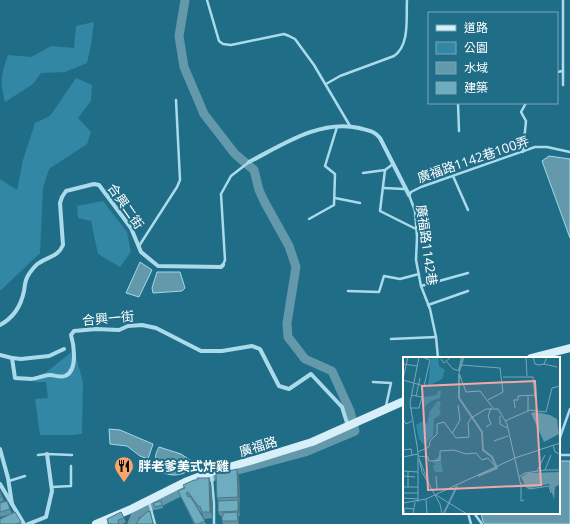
<svg xmlns="http://www.w3.org/2000/svg" width="570" height="524" font-family="'Open Sans','Noto Sans TC',sans-serif">
	<style>
		.green { fill: #3187a4 }
		.water { fill: #6498ab; stroke: #9edaec }
		.lines { fill: none; stroke-linecap: round; stroke-linejoin: round }
		.river { stroke: #6498ab; stroke-width: 9 }
		.lane { stroke: #abdbea; stroke-width: 2.5 }
		.street { stroke: #abdbea; stroke-width: 4 }
		.secondary { stroke: #d6eff8; stroke-width: 8 }
		.wall { fill: #5f94a5 }
		.shaded-wall { fill: #4d7886 }
		.building { fill: #6eacc0; stroke: #4d7886 }
		.labels { text-anchor: middle; dominant-baseline: central; stroke-width: 4; stroke-linejoin: round; paint-order: stroke }
		.street-label { font-size: 13px; fill: #fff; stroke: #206d88 }
		.poi-label { font-size: 13px; font-weight: bold; fill: #fff; stroke: #206d88; text-anchor: start }
		.inset-river { fill: none; stroke: #6498ab; stroke-width: 2 }
		.inset-road { fill: none; stroke: #79a7b8; stroke-width: 1 }
		.view { fill: #efa9a9; fill-opacity: 0.15; stroke: #efa9a9; stroke-width: 2 }
		.inset-edge { fill: none; stroke: #fff; stroke-width: 2 }
	</style>
	<rect width="100%" height="100%" fill="#206d88"/>
	<g class="green">
		<path d="M94,22l-3,23 -4,18 -22,9 -24,1 -8,11 -28,18c-5,-21 -4,-27 3,-47l23,2 20,-11 23,2 2,-22z"/>
		<polygon points="76,78 92,85 91,101 78,118 91,132 87,144 49,169 43,188 40,253 0,291 0,179 17,190 23,160 35,123 50,116"/>
		<polygon points="103,201 127,232 131,252 120,267 98,254 91,221 78,218 77,206"/>
		<polygon points="74,350 83,382 82,434 73,435 40,435 35,399 48,398 46,382 34,382"/>
	</g>
	<g class="water">
		<polygon points="549,156 570,159 570,238 542,161"/>
		<polygon points="140,262 152,270 139,297 126,293"/>
		<polygon points="157,272 180,272 185,288 182,291 153,293 152,288"/>
		<polygon points="109,429 120,430 153,444 148,459 140,456 127,446 110,444"/>
		<path d="M159,447l22,7 12,8 -1,6c-2,2 -5,4 -8,5 -17,7 -37,-5 -25,-26z"/>
		<polygon points="559,461 570,461 570,524 486,524 483,522 481,513 559,513"/>
	</g>
	<g class="lines">
		<polyline class="river" points="132,524 136,514 208,478 305,452 355,431 350,411 332,371 305,359 288,337 287,323 296,267 289,246 264,201 259,190 254,170 235,154 204,114 184,67 179,36 185,0"/>
		<g class="lane">
			<polyline points="207,0 219,41 223,44 231,45 284,34 289,36 295,39 314,65 350,126"/>
			<polyline points="557,72 563,71"/>
			<path d="M326,84l14,-8 54,-20c16,-11 12,-38 13,-56"/>
			<polyline points="563,85 563,0"/>
			<polyline points="458,103 459,131"/>
			<polyline points="523,152 526,121 521,112 526,103"/>
			<polyline points="385,170 380,211 416,229"/>
			<polyline points="363,173 385,170 393,164"/>
			<polyline points="453,176 468,210"/>
			<polyline points="383,188 405,189"/>
			<polyline points="335,198 360,203"/>
			<polyline points="309,219 334,205 335,174 325,166 337,127"/>
			<polyline points="139,246 177,187 180,180 176,100"/>
			<polyline points="223,265 225,260 221,194 231,176 249,162"/>
			<polyline points="421,286 468,273"/>
			<polyline points="348,291 379,292 384,276 400,279 419,274"/>
			<polyline points="428,305 468,291"/>
			<polyline points="391,339 436,337"/>
			<polyline points="438,358 436,337 430,309 421,286 416,260 417,237 415,211 409,195 411,192 421,187 535,147 547,147 570,152"/>
			<polyline points="373,382 391,383 386,406"/>
			<polyline points="559,440 570,409"/>
			<polyline points="38,455 47,454 72,455"/>
			<polyline points="559,455 570,455"/>
			<polyline points="212,480 214,503 214,524"/>
			<polyline points="9,481 25,476"/>
			<polyline points="52,487 71,486 71,466"/>
			<polyline points="149,502 155,524"/>
			<polyline points="468,513 471,524"/>
			<polyline points="474,513 482,524"/>
		</g>
		<g class="street">
			<path d="M249,162c33,-17 71,-43 110,-34 10,3 14,2 21,10l29,57"/>
			<path d="M0,325c13,-7 21,-19 24,-34 1,-6 1,-12 5,-17 3,-4 6,-9 10,-11 10,-7 19,-6 24,-18l-3,-42 2,-6 4,-6 28,-7 5,1 32,43 10,24 17,14 63,1 2,-2"/>
			<path d="M0,355l12,3 3,20c6,0 11,1 16,1 6,0 12,-4 19,-4 5,0 10,3 15,1 13,-5 9,-31 6,-41l3,-4 22,-2 23,1 9,-4 14,-1 14,3 45,23h21l30,-5 8,3 19,37 10,3 22,-15 31,33 6,19"/>
			<polyline points="12,358 21,359 49,356 64,349"/>
			<polyline points="0,449 8,478 12,504"/>
			<polyline points="211,472 212,480"/>
			<polyline points="0,484 24,524"/>
			<polyline points="28,524 46,517 52,491 47,454"/>
		</g>
		<g class="secondary">
			<polyline points="531,358 570,348"/>
			<polyline points="96,524 129,510 185,482 211,472 257,459 312,442 404,401"/>
		</g>
	</g>
	<g class="wall">
		<polygon points="237,469 239,475 240,503 239,503 240,505 240,516 239,516 239,524 223,524 222,521 222,516 220,516 218,512 218,501 217,498"/>
		<polygon points="183,485 211,485 213,518 204,519 202,513 201,513 196,507 206,524 194,524 181,497 178,491 184,488"/>
		<polygon points="0,491 4,501 0,502"/>
		<polygon points="7,501 12,514 0,517 0,503"/>
		<polygon points="161,501 163,508 156,510 153,503"/>
		<polygon points="121,512 126,522 122,524 108,524 107,519"/>
		<polygon points="21,522 22,524 0,524"/>
	</g>
	<g class="shaded-wall">
		<polygon points="237,469 239,475 240,503 238,497"/>
		<polygon points="209,478 211,485 213,518 210,512"/>
		<polygon points="238,500 240,505 240,516 238,511"/>
		<polygon points="237,512 239,517 239,524 238,521"/>
	</g>
	<g class="building">
		<polygon points="237,469 238,497 217,498 216,474"/>
		<polygon points="197,478 209,478 210,512 202,512 200,506 199,507 188,492 186,493 188,497 190,496 205,521 198,524 195,524 178,491 185,488 183,485 194,480 197,480"/>
		<polygon points="0,491 2,497 0,497"/>
		<polygon points="238,500 238,511 218,512 218,501"/>
		<polygon points="7,501 10,509 0,512 0,503"/>
		<polygon points="161,501 162,505 155,507 153,503"/>
		<polygon points="150,511 153,524 136,524 140,518 147,512"/>
		<polygon points="15,512 21,522 16,524 0,524 0,519"/>
		<polygon points="121,512 124,518 118,520 119,524 109,524 107,519"/>
		<polygon points="237,512 238,521 222,521 222,516 223,516 223,513"/>
	</g>
	<defs>
		<symbol id="restaurant-pin" viewBox="-11 -11 22 30"><path d="M0 17L-7.5 6A9.5 9.5 0 1 1 7.5 6Z" fill="#f8a56b" stroke="#206d88"/><path d="M-5-6h1v4h1v-4h1v4h1v-4h1v5L-1.5 .5V6h-2V.5L-5-1ZM5-6V6H3V1.5H1.5Q1.5-4 5-6Z" fill="#111"/></symbol>
	</defs>
	<g fill-rule="evenodd">
		<use href="#restaurant-pin" x="113" y="455" width="22" height="30"/>
	</g>
	<g class="labels">
		<g class="street-label">
			<text transform="translate(473 159) rotate(-19)">廣福路1142巷100弄</text>
			<text transform="translate(126 206) rotate(55)">合興二街</text>
			<text transform="translate(427 245) rotate(82)">廣福路1142巷</text>
			<text transform="translate(108 318) rotate(-5)">合興一街</text>
			<text transform="translate(258 446) rotate(-17)">廣福路</text>
		</g>
		<g class="poi-label">
			<text x="138" y="466">胖老爹美式炸雞</text>
		</g>
	</g>
	<g transform="translate(403 357)">
		<rect width="157" height="157" fill="#206d88"/>
		<path d="M28,0h7l1,9 6,4 -3,9 -14,7zM38,33l-1,8 -9,3 -7,6v-10l13,-2 1,-4zM35,44l3,1 -2,7 2,5 -7,5 -1,17 -9,9 -5,-6 -3,-14 7,-4 4,3 3,-13zM37,98l3,17h-8l-2,-7h3l-3,-3z" fill="#3187a4"/>
		<path d="M133,55l14,3 7,4 2,15 -15,8 -13,-29zM157,115v12l-5,3 -1,12 -5,-15 -19,4 -4,-1 -5,-10 7,-4z" fill="#6498ab"/>
		<path class="inset-river" d="M56,13l3,-13M56,17v24l23,34 1,18 9,7 5,11 -19,8M41,156l13,-27"/>
		<path class="inset-road" d="M61,0l-5,16 7,19 14,-1 13,17M130,0l2,7 4,1 5,-1 3,-7M123,1l1,18M38,2l3,4 7,-6M44,5l6,7 7,2M0,7l14,2M141,7l13,3M58,8l39,3 3,24 -15,8M100,20h30l2,21M0,22l5,-22M0,23l21,6 6,-26 -8,-3M13,39l4,-18M7,51h9l3,-11 -11,-2M112,51l-1,-8h4v-4l17,-1M125,54v-15M97,59v8l7,4M0,62l3,5 6,-3M102,64l25,-11 16,2 6,-24 8,-2M83,70l5,-3 -3,-8 3,-8M49,77l8,-14 -2,-15M91,84l14,-5M150,88l2,7 5,2M0,93l8,-1 1,6M15,95l11,-5 1,-6 7,-7v-10l7,-2 12,16 13,-1 -1,-14 3,-5 15,-9h12l9,15 14,62v15l3,-1M15,99l10,1 1,4h3l8,-1v-9l14,-1 12,4 10,-1 6,7 6,-2 8,9M0,100l15,-3M16,101l3,14 18,32 2,10M17,104l9,23M142,113h15M0,114l15,1M134,114l8,-16M0,119l12,1M116,120l6,-4 20,-3 6,-15M118,126l8,6 20,-3 2,7M0,130h15M5,130v-16M30,133l4,-1 -1,-13M0,136h15M33,138l31,19M0,141l15,1M23,142l1,15M15,145v-50l-8,-49 9,-46M0,146l23,-4 89,-41 45,-15M1,157l1,-6 9,1M10,157l2,-12"/>
		<path class="view" d="M132,24l6,104 -113,5 -6,-104z"/>
		<rect width="157" height="157" class="inset-edge"/>
	</g>
	<rect x="428" y="12" width="130" height="92" fill="#206d88" stroke="#79a7b8"/>
	<rect x="436" y="25" width="20" height="6" fill="#d6eff8" stroke="#79a7b8"/>
	<text x="464" y="32" font-size="12" fill="#ffffff">道路</text>
	<rect x="436" y="42" width="20" height="12" fill="#3187a4" stroke="#79a7b8"/>
	<text x="464" y="52" font-size="12" fill="#ffffff">公園</text>
	<rect x="436" y="62" width="20" height="12" fill="#6498ab" stroke="#79a7b8"/>
	<text x="464" y="72" font-size="12" fill="#ffffff">水域</text>
	<rect x="436" y="82" width="20" height="12" fill="#6eacc0" stroke="#79a7b8"/>
	<text x="464" y="92" font-size="12" fill="#ffffff">建築</text>
</svg>
